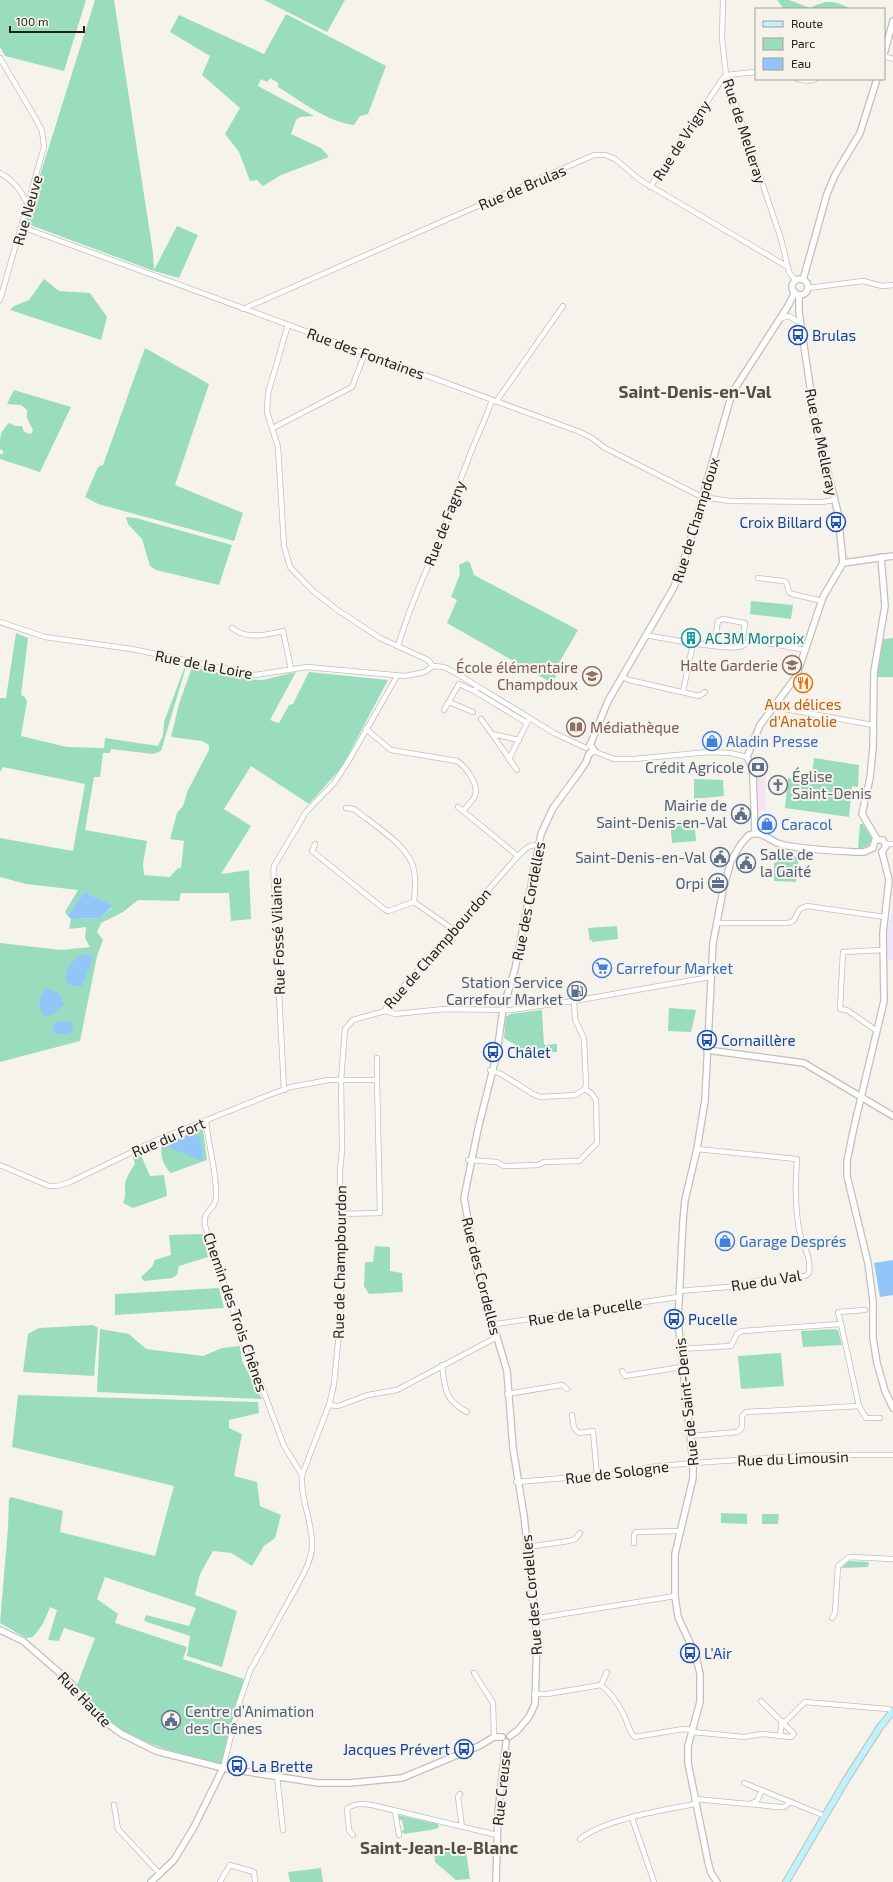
<svg xmlns="http://www.w3.org/2000/svg" width="893" height="1882" font-family="'Exo 2',sans-serif">
	<style>
		.commercial { fill: #f3e3f5 }
		.medical { fill: #ede5fb }
		.green { fill: #99ddbe }
		.water { fill: #93c6f8 }
		.lines { fill: none; stroke-linecap: round; stroke-linejoin: round }
		.minor-casing { stroke: #c2bfb9; stroke-width: 6 }
		.tertiary-casing { stroke: #c2bfb9; stroke-width: 8 }
		.secondary-casing { stroke: #c2bfb9; stroke-width: 8 }
		.minor { stroke: #fff; stroke-width: 4.5 }
		.tertiary { stroke: #fff; stroke-width: 5.5 }
		.secondary { stroke: #bef2fc; stroke-width: 6 }
		.labels { text-anchor: middle; dominant-baseline: central; stroke-width: 4; stroke-linejoin: round; paint-order: stroke }
		.street-label { font-size: 15px; fill: #22201e; stroke: #f6f3ed }
		.transit-label { font-size: 15px; fill: #164399; stroke: #f6f3ed; text-anchor: start }
		.culture-label { font-size: 15px; fill: #0d838f; stroke: #f6f3ed; text-anchor: start }
		.education-label { font-size: 15px; fill: #785e54; stroke: #f6f3ed; text-anchor: end }
		.food-label { font-size: 15px; fill: #c56008; stroke: #f6f3ed }
		.shop-label { font-size: 15px; fill: #366cbe; stroke: #f6f3ed; text-anchor: start }
		.service-label { font-size: 15px; fill: #4e5e75; stroke: #f6f3ed; text-anchor: end }
		.worship-label { font-size: 15px; fill: #5b616d; stroke: #f6f3ed; text-anchor: start }
		.quarter-label { font-size: 17px; font-weight: bold; fill: #514e49; stroke: #f6f3ed }
	</style>
	<rect width="100%" height="100%" fill="#f6f3ed"/>
	<polygon class="commercial" points="749,772 765,772 766,810 752,811"/>
	<polygon class="medical" points="893,909 893,960 887,959 887,929"/>
	<g class="green">
		<polygon points="0,0 86,0 64,71 5,56 0,47"/>
		<polygon points="95,0 114,0 153,253 154,270 177,226 198,235 179,278 154,271 25,223"/>
		<polygon points="264,0 345,0 327,32"/>
		<path d="M777,0h12l21,8c17,-8 23,-8 41,1h-67z"/>
		<path d="M286,14l100,52 -18,48 -8,2 -6,9c-27,-3 -53,-24 -76,-38v-4l-8,-5 -3,4 -6,-3 -3,7 56,30 -14,1 -4,3 -5,14 30,14 8,9 -48,18 -18,11 -6,-6 -7,1 -11,-29 -14,-18 15,-26 -38,-33 8,-19 -40,-24 9,-17 85,39z"/>
		<polygon points="44,279 59,291 90,293 107,317 101,340 10,310 14,306 29,300"/>
		<polygon points="145,348 209,384 175,485 243,513 234,541 98,504 85,497 98,467 103,465"/>
		<path d="M14,390l57,17 -31,65 -40,-13v-5h3v-3l-3,-2c0,-14 0,-17 9,-26l7,3h6l2,6 7,2 2,-4 -6,-12v-8l-6,-5 -14,-1z"/>
		<polygon points="126,517 136,518 232,545 219,585 156,570 150,566 142,539 128,524"/>
		<polygon points="467,561 470,563 474,575 578,630 556,668 556,676 552,683 447,623 457,600 451,597 460,574 459,565"/>
		<polygon points="751,601 793,605 791,619 750,614"/>
		<polygon points="16,633 28,638 21,695 25,697 27,701 21,736 67,747 104,748 105,738 158,746 163,735 164,722 185,666 185,670 161,751 153,754 111,749 110,753 103,753 100,777 94,777 85,830 147,841 143,864 144,875 170,877 178,868 181,868 184,841 170,839 177,813 183,806 188,790 209,750 209,745 202,741 171,737 179,704 192,667 248,679 263,680 296,672 270,720 279,723 289,705 293,704 309,672 388,680 342,767 309,804 251,766 224,809 251,826 221,874 249,870 251,919 231,921 229,893 181,893 179,901 138,900 123,912 101,923 97,932 103,940 97,956 80,1041 0,1062 0,943 61,950 90,947 85,938 86,927 69,929 71,919 101,918 113,907 84,892 68,916 65,912 78,890 26,884 0,877 0,838 73,851 85,784 3,767 0,772 0,698 6,698"/>
		<polygon points="893,638 893,677 877,677 883,639"/>
		<polygon points="814,758 859,765 858,787 852,786 849,817 785,808 788,778 811,781"/>
		<polygon points="694,779 723,780 724,796 694,799"/>
		<polygon points="694,820 696,841 672,843 670,821"/>
		<polygon points="860,824 863,824 872,839 869,845 862,848 858,848"/>
		<polygon points="783,855 799,857 796,882 774,881 774,863 776,863 777,857 783,857"/>
		<polygon points="617,926 618,939 592,942 592,940 590,941 588,928"/>
		<polygon points="669,1008 696,1010 691,1032 668,1031"/>
		<polygon points="542,1010 544,1045 557,1044 557,1052 538,1053 535,1057 504,1038 506,1017 510,1014"/>
		<path d="M195,1128l8,2 4,30 -36,13c-7,-6 -12,-19 -9,-28l21,-6 5,-8z"/>
		<path d="M140,1153l10,23 14,-1 3,21 -34,12 -10,-5c3,-7 2,-8 2,-15 -1,-7 6,-19 10,-24l-2,-7z"/>
		<polygon points="203,1234 208,1257 179,1266 177,1275 172,1278 144,1281 141,1277 152,1267 155,1260 171,1255 169,1235"/>
		<polygon points="375,1246 390,1247 390,1271 402,1273 403,1292 369,1294 364,1286 365,1262 373,1262"/>
		<polygon points="219,1288 224,1308 115,1315 115,1294"/>
		<polygon points="93,1325 98,1328 94,1376 23,1372 28,1334 39,1328"/>
		<polygon points="100,1329 129,1334 146,1349 203,1356 222,1348 240,1346 242,1361 262,1399 97,1392"/>
		<polygon points="834,1329 838,1330 842,1345 803,1347 801,1331"/>
		<polygon points="781,1353 784,1386 741,1389 738,1356"/>
		<path d="M18,1395l240,7 1,11 -30,7v8l13,6 -8,42 23,6 3,24 21,9 -6,23 -11,8 -12,20 -21,-13 -18,-2 -13,23 -5,21 42,16 -15,56 -35,-11 3,-20 -46,-15 2,-6 43,11 7,-18 -91,-31 -8,22 21,15 -3,9 72,24 -4,12 61,20 -22,85c-32,-8 -64,-15 -93,-30 -21,-11 -37,-30 -53,-46l19,-50 -31,-10 -5,13 -11,-1 9,-30 -7,-3 -7,17 -10,13 -7,1 -26,-15 8,-95 1,-29 2,-2 52,14 -3,21 95,24 19,-70 -162,-39z"/>
		<polygon points="721,1513 747,1514 747,1524 721,1523"/>
		<polygon points="762,1514 779,1514 778,1524 762,1524"/>
		<polygon points="849,1561 869,1562 868,1567 841,1568"/>
		<polygon points="398,1815 438,1824 439,1827 436,1829 404,1834 401,1831 404,1830 402,1820 399,1820"/>
		<polygon points="465,1844 470,1879 456,1880 435,1862 434,1850"/>
		<polygon points="321,1868 323,1882 290,1882 288,1872"/>
	</g>
	<g class="water">
		<polygon points="84,892 113,906 101,918 71,919 68,916"/>
		<path d="M82,954l12,2 -12,30h-9l-7,-4c-2,-14 5,-20 16,-28z"/>
		<path d="M46,988l13,5 5,11 -10,10 -10,2c-7,-11 -6,-18 2,-28z"/>
		<polygon points="61,1021 72,1022 73,1030 69,1034 56,1034 52,1031 54,1023"/>
		<polygon points="189,1135 200,1137 203,1161 172,1149 165,1144 168,1142"/>
		<polygon points="893,1260 893,1295 880,1297 874,1263"/>
	</g>
	<g class="lines">
		<defs>
			<g id="minor">
				<polyline points="723,0 722,38 726,75 781,239 789,272 796,281"/>
				<polyline points="884,56 893,59"/>
				<polyline points="0,58 37,121 42,131 44,147 0,300"/>
				<polyline points="798,79 808,81 816,79"/>
				<path d="M0,173c14,8 20,16 27,30"/>
				<polyline points="650,187 723,78 726,75 756,72"/>
				<polyline points="22,227 580,432 592,438 605,448 702,497 730,501 821,502 835,500"/>
				<polyline points="808,288 863,281 882,286 893,285"/>
				<polyline points="243,309 594,155 606,155 615,159 640,180 788,267"/>
				<polyline points="779,319 789,316 800,323"/>
				<polyline points="288,325 268,393 267,412 278,447 284,546 290,567 312,590 336,609 380,638 428,660 433,666"/>
				<polyline points="496,402 563,306"/>
				<polyline points="273,428 352,387 365,353"/>
				<polyline points="758,578 783,581 786,582 789,592 792,594 822,601"/>
				<polyline points="0,622 45,637 132,649 255,675 307,667 405,676 425,672 433,666"/>
				<path d="M232,628c15,12 34,7 51,3l8,38"/>
				<path d="M648,635l2,1c15,2 83,16 92,10l3,-23 -22,-4 -5,2 -4,25"/>
				<path d="M398,646c10,-34 24,-67 39,-100 12,-27 19,-58 31,-86 7,-20 17,-39 24,-60"/>
				<polyline points="742,646 750,641 755,641 806,650"/>
				<polyline points="433,666 444,667 456,673 554,733 586,748"/>
				<polyline points="623,677 629,680 699,696 705,692"/>
				<polyline points="474,691 527,723"/>
				<polyline points="683,692 693,643"/>
				<polyline points="449,702 473,712"/>
				<polyline points="775,705 779,708 873,725"/>
				<polyline points="444,710 459,684 474,691 476,689"/>
				<polyline points="481,719 492,734"/>
				<path d="M366,729l25,21 66,11c9,6 22,23 18,35 -2,5 -9,11 -12,15"/>
				<polyline points="593,751 614,759 634,759 709,752 730,753 747,757"/>
				<polyline points="509,759 528,721"/>
				<polyline points="517,770 492,734 519,740"/>
				<polyline points="458,807 518,856"/>
				<path d="M346,808l8,1c18,15 56,37 60,61 2,10 1,22 0,32"/>
				<polyline points="315,844 312,851 384,909 388,911 414,902 454,930"/>
				<polyline points="886,844 893,844"/>
				<path d="M716,923h72c9,-2 7,-8 12,-14l7,-3 78,11"/>
				<polyline points="385,1011 395,1014 445,1009 511,1010 574,1001 710,977"/>
				<polyline points="877,1031 847,1010 840,1009 843,952 883,950"/>
				<polyline points="490,1070 501,1074 533,1094 540,1097 575,1095 585,1089 586,1084 584,1039 575,1019 574,1001"/>
				<polyline points="377,1080 377,1058"/>
				<path d="M284,1090c-3,-61 -7,-121 -8,-181 0,-15 -4,-29 -2,-43l32,-54 28,-29 15,-23 48,-84"/>
				<path d="M206,1121c2,25 11,50 10,75 0,15 -14,13 -11,30l43,131 11,22 25,67 18,29"/>
				<polyline points="468,1160 497,1162 504,1166 538,1165 544,1162 579,1161 597,1143 596,1100 591,1093 585,1089"/>
				<polyline points="0,1165 49,1186 57,1186 70,1182 157,1140 269,1095 291,1087 329,1080 377,1080 380,1213 340,1214"/>
				<path d="M679,1291l61,-5 14,-5 51,-5 4,-3c2,-18 -5,-24 -9,-39 -5,-24 -5,-51 -3,-75l-100,-10"/>
				<polyline points="841,1324 838,1312 865,1310"/>
				<polyline points="491,1326 496,1324 678,1297"/>
				<polyline points="680,1349 731,1346 737,1334 742,1331 841,1324 859,1406 746,1412 742,1416 742,1427 738,1432 690,1436"/>
				<path d="M442,1365c3,23 2,35 25,47"/>
				<polyline points="622,1371 625,1376 682,1367"/>
				<polyline points="507,1394 562,1385 567,1389"/>
				<polyline points="329,1405 338,1406 368,1395 397,1390 497,1337"/>
				<polyline points="859,1406 866,1418 880,1418"/>
				<polyline points="572,1415 574,1428 579,1433 593,1431 597,1476"/>
				<polyline points="516,1482 626,1473 650,1467 693,1463 815,1455 893,1455"/>
				<polyline points="634,1543 634,1535 636,1532 680,1531"/>
				<polyline points="527,1547 569,1541 575,1539 580,1533"/>
				<polyline points="832,1618 835,1613 838,1566 849,1557 893,1559"/>
				<polyline points="532,1619 675,1596"/>
				<polyline points="474,1673 493,1703 494,1737"/>
				<polyline points="601,1685 607,1672"/>
				<path d="M534,1694h13l54,-9c10,8 17,18 23,30 4,8 4,16 11,22l48,-8 10,1"/>
				<polyline points="784,1723 805,1702 888,1709 892,1712"/>
				<polyline points="692,1732 744,1737 762,1734 791,1737 794,1734 761,1701"/>
				<polyline points="780,1736 782,1721"/>
				<path d="M223,1768l16,-65 11,-32 54,-98c4,-9 8,-17 8,-27 1,-24 -12,-46 -10,-71l27,-70 5,-21 4,-41 3,-43 -1,-86v-42l2,-22 -1,-70 4,-51 8,-9 32,-9 3,-7 130,-148c7,-6 11,-13 21,-10"/>
				<polyline points="277,1776 283,1830"/>
				<polyline points="744,1783 825,1816"/>
				<polyline points="460,1794 458,1797 462,1827"/>
				<polyline points="695,1799 779,1807 784,1807 791,1802"/>
				<polyline points="750,1804 757,1801 762,1790"/>
				<polyline points="114,1805 118,1829 160,1874"/>
				<polyline points="395,1811 399,1835"/>
				<polyline points="632,1818 654,1882"/>
				<path d="M353,1835l-4,-5 -2,-21c8,-7 19,-5 29,-3l121,29"/>
				<path d="M580,1839c25,-20 83,-29 115,-35"/>
				<polyline points="220,1882 230,1865 254,1872 255,1882"/>
			</g>
			<g id="tertiary">
				<polyline points="884,54 893,21"/>
				<circle cx="800" cy="287" r="8"/>
				<polyline points="803,280 827,194 835,175 860,133 877,79"/>
				<polyline points="843,563 893,556"/>
				<polyline points="590,745 608,701 674,587 688,548 732,393 788,306 795,292"/>
				<polyline points="589,754 594,750 590,745"/>
				<polyline points="755,833 753,776 752,767 747,757 760,725 796,677 823,597 843,563 838,513 815,420 799,312 799,295"/>
				<polyline points="877,839 862,814 870,778 873,748 874,672 885,606 881,557"/>
				<polyline points="873,848 875,840 883,840 886,846 882,852"/>
				<polyline points="882,852 889,880 883,933 884,1001 854,1127 847,1161 847,1176 868,1263 873,1301 873,1338 877,1363 885,1391 893,1408"/>
				<polyline points="707,1050 804,1063 893,1116"/>
				<polyline points="0,1630 23,1641 69,1681 101,1719 122,1734 156,1751 223,1768 318,1783 349,1783 402,1778 479,1746 494,1737 502,1737"/>
				<polyline points="510,1736 517,1731 529,1717 535,1704 537,1636 535,1619 524,1516 513,1448 507,1371 477,1270 464,1198 478,1129 497,1053 503,1009 515,969 541,834 553,808 578,774 586,762 589,754"/>
				<polyline points="151,1882 174,1860 194,1827 223,1768"/>
				<polyline points="496,1882 498,1813 506,1742"/>
				<path d="M717,1882l-6,-9 -3,-11 -20,-99v-17l12,-44v-28l-4,-18 -18,-39 -3,-21v-42l18,-76v-15l-15,-142 5,-100 2,-21 12,-51 8,-49 8,-157 10,-53 8,-29 10,-17 8,-9c13,-5 19,5 31,9 17,5 57,7 76,8h8l9,-4"/>
			</g>
			<polyline id="secondary" points="786,1882 846,1780 880,1727 893,1711"/>
		</defs>
		<use href="#minor" class="minor-casing"/>
		<use href="#tertiary" class="tertiary-casing"/>
		<use href="#secondary" class="secondary-casing"/>
		<use href="#minor" class="minor"/>
		<use href="#tertiary" class="tertiary"/>
		<use href="#secondary" class="secondary"/>
	</g>
	<defs>
		<symbol id="bus-ring" viewBox="-11 -11 22 22"><circle r="9.5" fill="#f6f3ed" stroke="#1a4fb4" stroke-width="1.5"/><path d="M-5-6H5V4H4V6H2V4H-2V6H-4V4H-5ZM-3.5-4V0h7V-4ZM-3.5 1.2v1.5H-2V1.2ZM2 1.2v1.5H3.5V1.2Z" fill="#1a4fb4"/></symbol>
		<symbol id="building-ring" viewBox="-11 -11 22 22"><circle r="9.5" fill="#f6f3ed" stroke="#0f9aa8" stroke-width="1.5"/><path d="M-4-6H4V6H1V3H-1V6H-4ZM-2.5-4.3h1.7v1.8h-1.7ZM.8-4.3h1.7v1.8H.8ZM-2.5-1h1.7V.8h-1.7ZM.8-1h1.7V.8H.8Z" fill="#0f9aa8"/></symbol>
		<symbol id="school-ring" viewBox="-11 -11 22 22"><circle r="9.5" fill="#f6f3ed" stroke="#8d6e63" stroke-width="1.5"/><path d="M0-5L7-2L0 1L-7-2ZM-4 1L0 2.5L4 1V4Q0 6-4 4Z" fill="#8d6e63"/></symbol>
		<symbol id="restaurant-ring" viewBox="-11 -11 22 22"><circle r="9.5" fill="#f6f3ed" stroke="#e8710a" stroke-width="1.5"/><path d="M-5-6h1v4h1v-4h1v4h1v-4h1v5L-1.5 .5V6h-2V.5L-5-1ZM5-6V6H3V1.5H1.5Q1.5-4 5-6Z" fill="#e8710a"/></symbol>
		<symbol id="library-ring" viewBox="-11 -11 22 22"><circle r="9.5" fill="#f6f3ed" stroke="#8d6e63" stroke-width="1.5"/><path d="M-6-4Q-3-5.5-.7-3.5V5Q-3 3-6 4ZM6-4Q3-5.5 .7-3.5V5Q3 3 6 4Z" fill="#8d6e63"/></symbol>
		<symbol id="shop-ring" viewBox="-11 -11 22 22"><circle r="9.5" fill="#f6f3ed" stroke="#3f7fe0" stroke-width="1.5"/><path d="M-5-2.5h2.3a2.7 3.5 0 0 1 5.4 0H5L5.5 6h-11ZM-1.5-2.5h3a1.5 2.3 0 0 0-3 0Z" fill="#3f7fe0"/></symbol>
		<symbol id="bank-ring" viewBox="-11 -11 22 22"><circle r="9.5" fill="#f6f3ed" stroke="#5c6f8a" stroke-width="1.5"/><path d="M-6-4H6V4H-6ZM0-2.3a2.3 2.3 0 1 0 0 4.6a2.3 2.3 0 1 0 0-4.6Z" fill="#5c6f8a"/></symbol>
		<symbol id="church-ring" viewBox="-11 -11 22 22"><circle r="9.5" fill="#f6f3ed" stroke="#6b7280" stroke-width="1.5"/><path d="M-1.2-6h2.4v3.5h3.3v2.4h-3.3V6h-2.4V-.1h-3.3v-2.4h3.3Z" fill="#6b7280"/></symbol>
		<symbol id="civic-ring" viewBox="-11 -11 22 22"><circle r="9.5" fill="#f6f3ed" stroke="#5c6f8a" stroke-width="1.5"/><path d="M-.6-6.5H3V-4.5H.6V-3L4-1V1h2V6H-6V1h2V-1L-.6-3ZM-1.2 2.5V6h2.4V2.5Z" fill="#5c6f8a"/></symbol>
		<symbol id="office-ring" viewBox="-11 -11 22 22"><circle r="9.5" fill="#f6f3ed" stroke="#5c6f8a" stroke-width="1.5"/><path d="M-6-3h4V-5.5h4V-3h4V5H-6ZM-1-4.5V-3h2v-1.5ZM-6 0V1H6V0Z" fill="#5c6f8a"/></symbol>
		<symbol id="supermarket-ring" viewBox="-11 -11 22 22"><circle r="9.5" fill="#f6f3ed" stroke="#3f7fe0" stroke-width="1.5"/><path d="M-6-5.5h2.5l.6 2H6L4.5 2H-2.5L-4.4-4H-6ZM-1.5 3.2a1.3 1.3 0 1 0 .1 0ZM3 3.2a1.3 1.3 0 1 0 .1 0Z" fill="#3f7fe0"/></symbol>
		<symbol id="fuel-ring" viewBox="-11 -11 22 22"><circle r="9.5" fill="#f6f3ed" stroke="#5c6f8a" stroke-width="1.5"/><path d="M-5.5-6h7V0h2V4h1.3V-2.5L3-4.5l.8-.8L6-3V5H2.5V1h-1V6h-7ZM-4.2-4.7v3.2H.2V-4.7Z" fill="#5c6f8a"/></symbol>
	</defs>
	<g fill-rule="evenodd">
		<use href="#bus-ring" x="787" y="324" width="22" height="22"/>
		<use href="#bus-ring" x="825" y="511" width="22" height="22"/>
		<use href="#building-ring" x="680" y="627" width="22" height="22"/>
		<use href="#school-ring" x="781" y="654" width="22" height="22"/>
		<use href="#school-ring" x="581" y="665" width="22" height="22"/>
		<use href="#restaurant-ring" x="792" y="672" width="22" height="22"/>
		<use href="#library-ring" x="565" y="716" width="22" height="22"/>
		<use href="#shop-ring" x="701" y="730" width="22" height="22"/>
		<use href="#bank-ring" x="747" y="756" width="22" height="22"/>
		<use href="#church-ring" x="767" y="774" width="22" height="22"/>
		<use href="#civic-ring" x="730" y="803" width="22" height="22"/>
		<use href="#shop-ring" x="756" y="813" width="22" height="22"/>
		<use href="#civic-ring" x="709" y="846" width="22" height="22"/>
		<use href="#civic-ring" x="735" y="852" width="22" height="22"/>
		<use href="#office-ring" x="707" y="872" width="22" height="22"/>
		<use href="#supermarket-ring" x="591" y="957" width="22" height="22"/>
		<use href="#fuel-ring" x="566" y="980" width="22" height="22"/>
		<use href="#bus-ring" x="696" y="1029" width="22" height="22"/>
		<use href="#bus-ring" x="482" y="1041" width="22" height="22"/>
		<use href="#shop-ring" x="714" y="1230" width="22" height="22"/>
		<use href="#bus-ring" x="663" y="1308" width="22" height="22"/>
		<use href="#bus-ring" x="679" y="1642" width="22" height="22"/>
		<use href="#civic-ring" x="160" y="1709" width="22" height="22"/>
		<use href="#bus-ring" x="453" y="1738" width="22" height="22"/>
		<use href="#bus-ring" x="226" y="1755" width="22" height="22"/>
	</g>
	<g class="labels">
		<g class="street-label">
			<text transform="translate(745 131) rotate(72)">Rue de Melleray</text>
			<text transform="translate(681 140) rotate(-57)">Rue de Vrigny</text>
			<text transform="translate(522 187) rotate(-23)">Rue de Brulas</text>
			<text transform="translate(27 210) rotate(-74)">Rue Neuve</text>
			<text transform="translate(366 353) rotate(20)">Rue des Fontaines</text>
			<text transform="translate(822 442) rotate(78)">Rue de Melleray</text>
			<text transform="translate(695 520) rotate(-73)">Rue de Champdoux</text>
			<text transform="translate(444 523) rotate(-69)">Rue de Fagny</text>
			<text transform="translate(204 664) rotate(11)">Rue de la Loire</text>
			<text transform="translate(528 901) rotate(-79)">Rue des Cordelles</text>
			<text transform="translate(277 936) rotate(-92)">Rue Fossé Vilaine</text>
			<text transform="translate(437 948) rotate(-49)">Rue de Champbourdon</text>
			<text transform="translate(168 1137) rotate(-23)">Rue du Fort</text>
			<text transform="translate(339 1262) rotate(-89)">Rue de Champbourdon</text>
			<text transform="translate(482 1276) rotate(76)">Rue des Cordelles</text>
			<text transform="translate(766 1280) rotate(-9)">Rue du Val</text>
			<text transform="translate(585 1311) rotate(-9)">Rue de la Pucelle</text>
			<text transform="translate(236 1312) rotate(71)">Chemin des Trois Chênes</text>
			<text transform="translate(686 1402) rotate(-96)">Rue de Saint-Denis</text>
			<text transform="translate(793 1458) rotate(-2)">Rue du Limousin</text>
			<text transform="translate(617 1472) rotate(-7)">Rue de Sologne</text>
			<text transform="translate(531 1595) rotate(-95)">Rue des Cordelles</text>
			<text transform="translate(85 1699) rotate(46)">Rue Haute</text>
			<text transform="translate(501 1788) rotate(-84)">Rue Creuse</text>
		</g>
		<g class="transit-label">
			<text x="812" y="335">Brulas</text>
			<text x="822" y="522" text-anchor="end">Croix Billard</text>
			<text x="721" y="1040">Cornaillère</text>
			<text x="507" y="1052">Châlet</text>
			<text x="688" y="1319">Pucelle</text>
			<text x="704" y="1653">L'Air</text>
			<text x="450" y="1749" text-anchor="end">Jacques Prévert</text>
			<text x="251" y="1766">La Brette</text>
		</g>
		<g class="culture-label">
			<text x="705" y="638">AC3M Morpoix</text>
		</g>
		<g class="education-label">
			<text x="778" y="665">Halte Garderie</text>
			<text x="578" y="667">École élémentaire<tspan x="578" dy="17">Champdoux</tspan></text>
			<text x="590" y="727" text-anchor="start">Médiathèque</text>
		</g>
		<g class="food-label">
			<text x="803" y="704">Aux délices<tspan x="803" dy="17">d'Anatolie</tspan></text>
		</g>
		<g class="shop-label">
			<text x="726" y="741">Aladin Presse</text>
			<text x="781" y="824">Caracol</text>
			<text x="616" y="968">Carrefour Market</text>
			<text x="739" y="1241">Garage Després</text>
		</g>
		<g class="service-label">
			<text x="744" y="767">Crédit Agricole</text>
			<text x="727" y="805">Mairie de<tspan x="727" dy="17">Saint-Denis-en-Val</tspan></text>
			<text x="760" y="854" text-anchor="start">Salle de<tspan x="760" dy="17">la Gaité</tspan></text>
			<text x="706" y="857">Saint-Denis-en-Val</text>
			<text x="704" y="883">Orpi</text>
			<text x="563" y="982">Station Service<tspan x="563" dy="17">Carrefour Market</tspan></text>
			<text x="185" y="1711" text-anchor="start">Centre d’Animation<tspan x="185" dy="17">des Chênes</tspan></text>
		</g>
		<g class="worship-label">
			<text x="792" y="776">Église<tspan x="792" dy="17">Saint-Denis</tspan></text>
		</g>
		<g class="quarter-label">
			<text x="695" y="391">Saint-Denis-en-Val</text>
			<text x="439" y="1847">Saint-Jean-le-Blanc</text>
		</g>
	</g>
	<rect x="755" y="8" width="130" height="72" fill="#f6f3ed" stroke="#a19f9a"/>
	<rect x="763" y="21" width="20" height="6" fill="#bef2fc" stroke="#a19f9a"/>
	<text x="791" y="28" font-size="12" fill="#22201e">Route</text>
	<rect x="763" y="38" width="20" height="12" fill="#99ddbe" stroke="#a19f9a"/>
	<text x="791" y="48" font-size="12" fill="#22201e">Parc</text>
	<rect x="763" y="58" width="20" height="12" fill="#93c6f8" stroke="#a19f9a"/>
	<text x="791" y="68" font-size="12" fill="#22201e">Eau</text>
	<path d="M10 26v6h74v-6" fill="none" stroke="#22201e" stroke-width="2"/>
	<text x="16" y="26" font-size="12" fill="#22201e" stroke="#f6f3ed" stroke-width="3" paint-order="stroke">100 m</text>
</svg>
